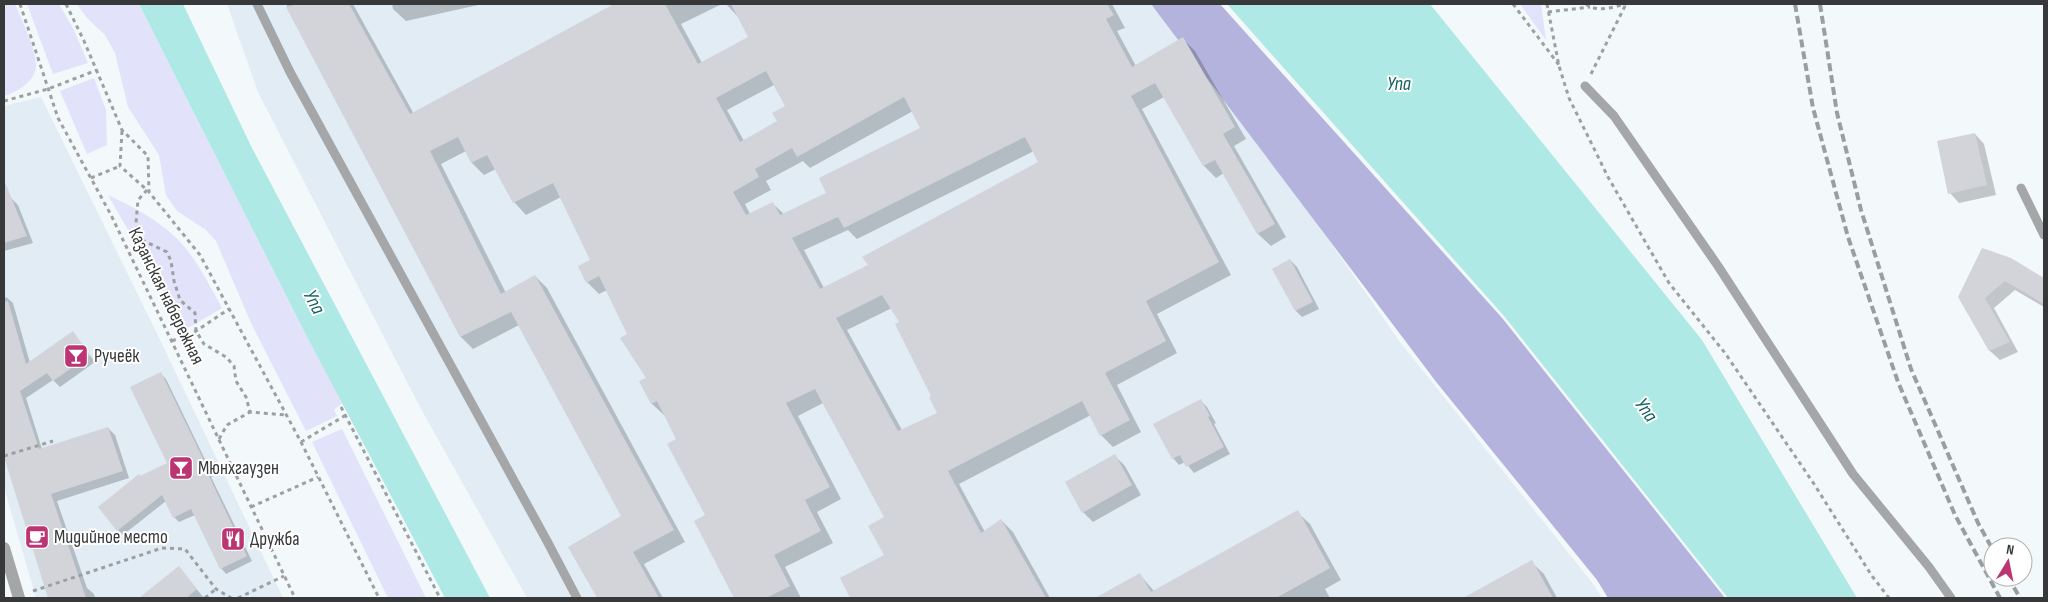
<svg xmlns="http://www.w3.org/2000/svg" width="2048" height="602" font-family="'Sofia Sans Condensed',sans-serif">
	<style>
		.built { fill: #e1ecf4 }
		.green { fill: #e2e2fa }
		.forest { fill: #b4b3dd }
		.water { fill: #afe9e5 }
		.shadow { fill: #0003; fill-rule: evenodd }
		.building { fill: #d2d4d9; fill-rule: evenodd }
		.lines { fill: none; stroke-linecap: round; stroke-linejoin: round }
		.path { stroke: #9ca0a2; stroke-width: 3; stroke-dasharray: 4 4; stroke-linecap: butt }
		.service { stroke: #a4a6a7; stroke-width: 9 }
		.pedestrian { stroke: #a4a6a7; stroke-width: 12 }
		.rail { stroke: #9a9ea0; stroke-width: 4; stroke-dasharray: 8 4; stroke-linecap: butt }
		.labels { text-anchor: middle; dominant-baseline: central; stroke-width: 4; stroke-linejoin: round; paint-order: stroke }
		.street-label { font-size: 19px; fill: #363839; stroke: #fff }
		.poi-label { font-size: 19px; fill: #363839; stroke: #fff; text-anchor: start }
		.water-label { font-size: 20px; font-style: italic; fill: #13615e; stroke: #fff }
	</style>
	<rect width="100%" height="100%" fill="#f3f8fb"/>
	<g class="built">
		<polygon points="227,4 1163,4 1400,342 1594,585 1602,598 527,598 420,407 258,92"/>
		<polygon points="41,97 163,346 283,598 36,598 4,487 4,106"/>
	</g>
	<g class="green">
		<path d="M4,4h11c6,14 22,48 21,62 -1,16 -19,26 -32,30z"/>
		<polygon points="27,4 59,4 73,28 88,63 53,74"/>
		<polygon points="77,4 139,4 305,333 343,402 334,410 337,416 306,431 251,323 216,241 206,230 177,211 166,195 159,155 128,107 115,53 105,35 87,18"/>
		<polygon points="1520,4 1541,4 1546,40"/>
		<polygon points="94,78 106,110 107,145 87,154 60,91"/>
		<path d="M108,195c23,11 47,23 66,41 21,19 34,47 48,72l-41,24 -18,-41z"/>
		<polygon points="342,429 426,598 388,598 312,442"/>
	</g>
	<polygon class="forest" points="1151,4 1220,4 1503,319 1725,598 1608,598 1597,580 1437,383"/>
	<g class="water">
		<polygon points="139,4 183,4 252,148 490,598 445,598 305,333"/>
		<polygon points="1227,4 1430,4 1702,340 1857,598 1728,598 1504,316"/>
	</g>
	<g class="shadow">
		<path d="M286,4h67l61,110 201,-110h107l-41,20 21,39 48,-25 -10,-19 -14,-15h386l13,24 -8,3 19,35 47,-27 12,12 51,88 -12,7 52,91 -15,9 -13,-12 -34,-61 -8,5 -12,-12 -40,-69 -22,12 89,166 -74,39 20,39 -60,32 24,47 -28,15 -12,-12 -10,-20 -132,69 26,48 16,-12 12,12 37,66h-199l-10,-20 45,-23v-38l-63,-114 -25,13 43,83 -24,13 16,31 -48,24 16,31h-66l-39,-77 11,-6 -29,-76 -13,-23 -13,-12 -11,-22 7,-4 -41,-88 -8,4 -12,-12 5,-21 -31,-64 -35,18 -12,-13 -18,-33 -12,6 -12,-12 -6,-12 -25,13 65,129 29,-17 12,12 138,254 -41,22 19,34h-65l-29,-50 54,-31 -104,-192 -46,24 -12,-12zM774,85l12,22 -7,15 -35,19 -17,-31zM913,111l9,18 -94,65 -44,20 -12,-11 -22,11 -5,-10 26,-14 -5,-9 37,-20 7,7zM1034,151l6,12 -171,103 -45,22 -20,-38 44,-20 9,9zM892,308l9,14 38,92 -37,16 -55,-100z"/>
		<polygon points="392,4 483,4 406,21 393,9"/>
		<polygon points="1975,134 1984,144 1996,195 1959,203 1950,193"/>
		<polygon points="11,198 18,205 33,243 4,251 4,200"/>
		<polygon points="1290,260 1297,267 1319,309 1302,317 1296,311"/>
		<polygon points="2010,260 2044,279 2044,307 2015,290 1994,308 2018,352 2000,360 1990,351 1960,297"/>
		<polygon points="6,297 13,303 30,363 73,333 95,362 60,387 53,380 26,398 42,449 108,428 115,435 129,478 57,501 87,588 94,594 95,598 50,598 4,451 4,299"/>
		<polygon points="161,374 166,379 213,476 211,477 252,561 226,574 221,568 195,515 179,522 174,517 166,501 123,535 118,530 140,478 169,464"/>
		<polygon points="1201,401 1207,407 1216,423 1214,424 1230,454 1194,473 1185,462 1179,465 1173,458"/>
		<polygon points="1115,456 1125,466 1141,495 1093,522 1083,512"/>
		<polygon points="1297,512 1310,524 1341,580 1325,589 1330,598 1097,598 1140,575 1154,591"/>
		<polygon points="1531,562 1544,574 1557,598 1465,598"/>
		<polygon points="178,567 204,598 141,598"/>
	</g>
	<g class="building">
		<path d="M298,4h51l61,110 204,-110h51l33,60 50,-27 -17,-33h376l7,11 -8,4 26,48 51,-30 52,90 -12,7 52,90 -18,10 -42,-74 -12,6 -48,-83 -24,13 88,166 -73,39 20,40 -61,32 25,47 -30,16 -18,-35 -134,70 33,62 20,-14 45,79h-196l-10,-20 44,-23 -16,-29 16,-9 -69,-128 -29,14 44,84 -25,13 16,31 -47,24 16,31 -24,12h-32l-40,-77 11,-6 -38,-71 9,-5 -19,-38 -6,3 -12,-23 7,-3 -26,-40 7,-4 -28,-58 -13,7 -8,-17 12,-6 -37,-77 -40,20 -26,-48 -16,8 -13,-26 -28,14 71,143 34,-19 139,255 -41,22 26,46h-62l-29,-51 53,-31 -110,-204 -51,25 -174,-330zM766,71l19,35 -13,7 5,8 -37,21 -24,-44zM904,97l16,31 -101,50 7,15 -46,22 -7,-13 -27,13 -13,-23 26,-15 -4,-8 37,-21 5,9zM1025,137l13,25 -176,95 6,8 -48,24 -28,-51 46,-21 6,11zM882,295l17,27 -4,2 36,72 -2,1 8,16 -39,18 -62,-113z"/>
		<polygon points="1975,133 1987,185 1948,194 1937,141"/>
		<polygon points="4,180 27,236 4,243"/>
		<polygon points="1982,248 2011,258 2044,278 2044,304 2005,281 1985,298 2010,342 1989,351 1958,297"/>
		<polygon points="1290,259 1313,302 1295,311 1272,269"/>
		<polygon points="8,301 26,364 73,331 90,355 53,381 47,373 20,391 39,449 108,427 123,471 51,494 86,598 48,598 4,457 4,302"/>
		<polygon points="161,372 209,471 207,472 247,556 220,569 191,509 173,518 162,495 117,531 98,507 139,474 140,476 167,463 130,387"/>
		<polygon points="1201,399 1210,416 1208,417 1224,447 1186,467 1180,455 1172,459 1153,424"/>
		<polygon points="1115,454 1132,485 1082,513 1065,482"/>
		<polygon points="1298,510 1330,568 1276,598 1095,598 1140,573 1151,592"/>
		<polygon points="1532,560 1553,598 1463,598"/>
		<polygon points="179,566 197,589 186,598 139,598"/>
	</g>
	<g class="lines">
		<g class="path">
			<polyline points="20,4 58,118 111,215 295,598"/>
			<polyline points="66,4 84,41 122,130 148,156 149,192 200,255 301,442 379,598"/>
			<polyline points="1513,4 1559,65"/>
			<polyline points="1547,4 1559,66 1569,98 1608,177 1669,283 1725,353 1814,484 1872,576 1889,598"/>
			<path d="M1586,4c11,9 27,3 40,0"/>
			<polyline points="1548,12 1590,7"/>
			<polyline points="1591,74 1626,4"/>
			<polyline points="4,101 48,89 97,70"/>
			<polyline points="122,131 120,166 147,190"/>
			<polyline points="91,178 120,166"/>
			<polyline points="147,190 138,200 136,223 138,238 167,252 171,261 174,281 180,300 195,313 196,331 204,344 226,357 234,366 236,381 246,397 250,412 286,415"/>
			<polyline points="172,341 196,331 229,309"/>
			<polyline points="341,407 440,598"/>
			<polyline points="219,439 227,425 250,412"/>
			<polyline points="301,442 346,415"/>
			<polyline points="4,456 53,441"/>
			<polyline points="251,507 318,477"/>
			<polyline points="33,591 162,548 185,549 216,589 231,598"/>
			<polyline points="205,598 216,589"/>
			<polyline points="238,598 284,576"/>
		</g>
		<g class="service">
			<polyline points="257,4 290,72 547,541 577,598"/>
			<polyline points="1585,86 1614,116 1718,266 1853,474 1929,567 1951,598"/>
			<polyline points="2021,188 2044,235"/>
		</g>
		<polyline class="pedestrian" points="4,548 19,598"/>
		<g class="rail">
			<polyline points="1795,4 1813,108 1848,237 1898,382 1955,515 2000,598"/>
			<polyline points="1820,4 1837,113 1861,210 1911,369 1978,523 1993,550"/>
			<polyline points="2008,577 2020,598"/>
		</g>
	</g>
	<defs>
		<symbol id="bar-square" viewBox="-11 -11 22 22"><rect x="-9" y="-9" width="18" height="18" rx="4" fill="#bc3472" stroke="#fff"/><path d="M-6-5H6L.8 .8V4.5H3.5V6h-7V4.5H-.8V.8Z" fill="#fff"/></symbol>
		<symbol id="cafe-square" viewBox="-11 -11 22 22"><rect x="-9" y="-9" width="18" height="18" rx="4" fill="#bc3472" stroke="#fff"/><path d="M-5.5-4.5H6V0H3Q3 3.5 0 3.5H-2.5Q-5.5 3.5-5.5 0ZM3-3.2v2h1.7v-2ZM-6 4.5H4V6H-6Z" fill="#fff"/></symbol>
		<symbol id="restaurant-square" viewBox="-11 -11 22 22"><rect x="-9" y="-9" width="18" height="18" rx="4" fill="#bc3472" stroke="#fff"/><path d="M-5-6h1v4h1v-4h1v4h1v-4h1v5L-1.5 .5V6h-2V.5L-5-1ZM5-6V6H3V1.5H1.5Q1.5-4 5-6Z" fill="#fff"/></symbol>
	</defs>
	<g fill-rule="evenodd">
		<use href="#bar-square" x="62" y="342" width="28" height="28"/>
		<use href="#bar-square" x="167" y="454" width="28" height="28"/>
		<use href="#cafe-square" x="23" y="523" width="28" height="28"/>
		<use href="#restaurant-square" x="219" y="525" width="28" height="28"/>
	</g>
	<g class="labels">
		<g class="street-label">
			<text transform="translate(166 296) rotate(64)">Казанская набережная</text>
		</g>
		<g class="poi-label">
			<text x="94" y="356">Ручеёк</text>
			<text x="198" y="468">Мюнхгаузен</text>
			<text x="54" y="537">Мидийное место</text>
			<text x="250" y="539">Дружба</text>
		</g>
		<g class="water-label">
			<text x="1399" y="84">Упа</text>
			<text transform="translate(314 302) rotate(63)">Упа</text>
			<text transform="translate(1646 410) rotate(55)">Упа</text>
		</g>
	</g>
	<rect width="2048" height="602" fill="none" stroke="#363839" stroke-width="10"/>
	<g transform="translate(2008 562) rotate(10)"><circle r="24" fill="#ffffff" stroke="#afafb0"/>
	<path d="M0-4L9 19L0 12L-9 19Z" fill="#bc3472"/>
	<text y="-8" font-size="14" font-weight="bold" text-anchor="middle" fill="#363839">N</text>
	</g>
</svg>
